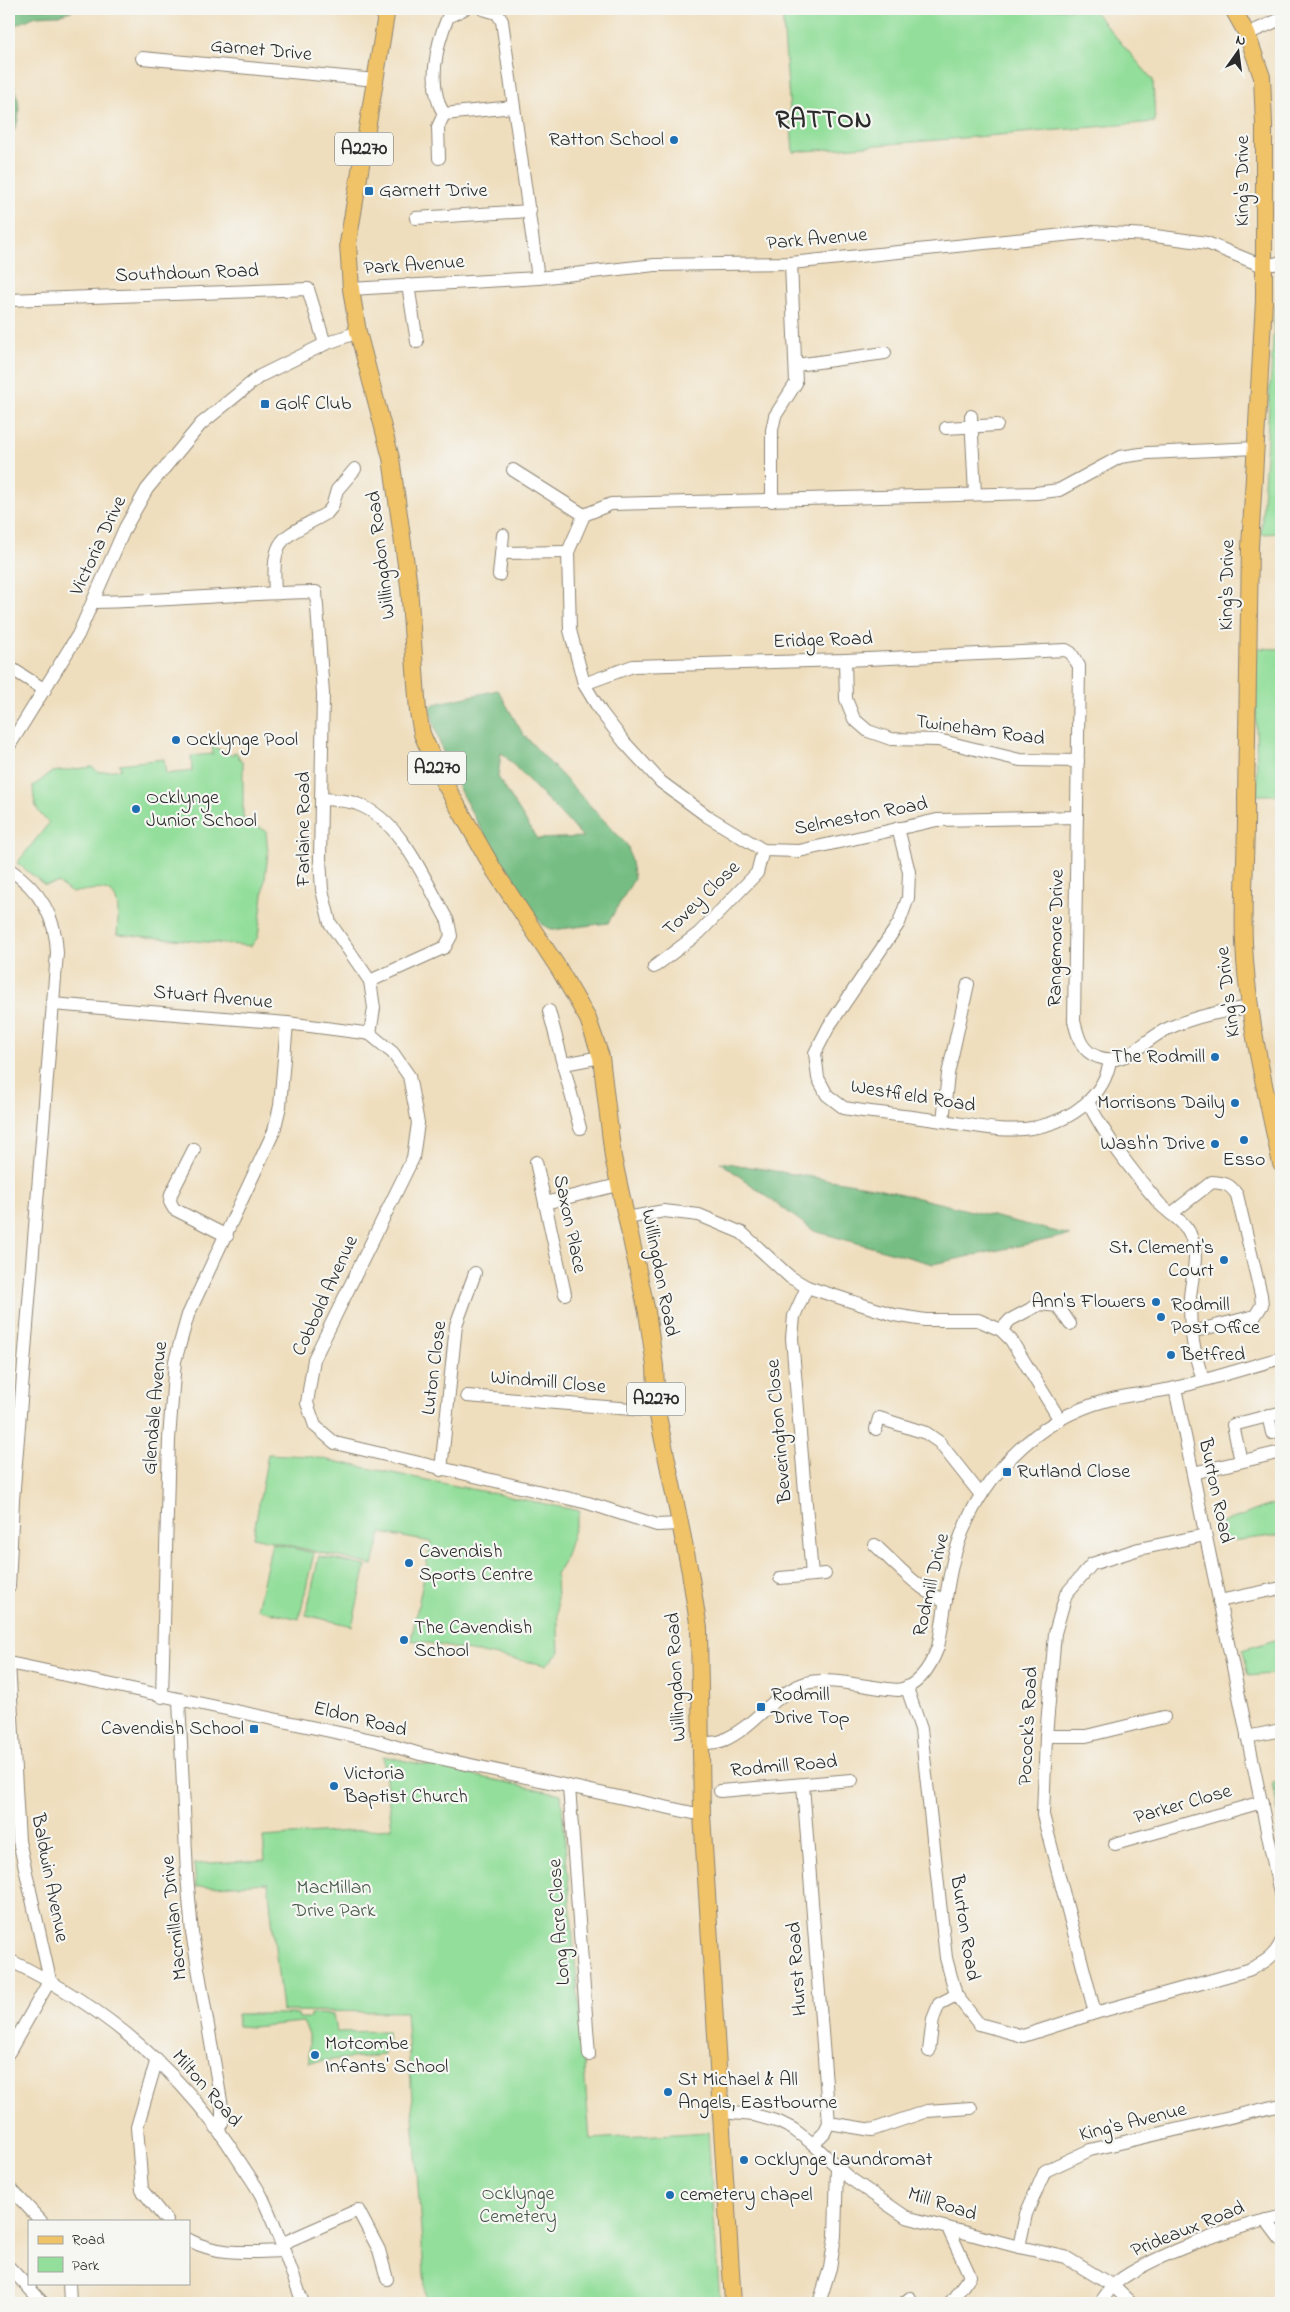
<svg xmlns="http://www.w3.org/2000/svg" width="1290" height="2312" font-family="'Indie Flower',sans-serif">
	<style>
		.green { fill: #92de9a; stroke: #5e8462 }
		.forest { fill: #75bd82; stroke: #507456; fill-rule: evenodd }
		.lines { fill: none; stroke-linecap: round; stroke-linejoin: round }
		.minor-casing { stroke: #8d8474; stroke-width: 14 }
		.major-casing { stroke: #8d8474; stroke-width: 18 }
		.minor { stroke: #fff; stroke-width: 12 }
		.major { stroke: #f0c369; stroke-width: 16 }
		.poi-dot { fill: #1f6fb2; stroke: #f6f6f2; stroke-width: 2 }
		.labels { text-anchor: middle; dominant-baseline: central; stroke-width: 4.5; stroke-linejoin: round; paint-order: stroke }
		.shield { fill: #f6f6f2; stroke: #686867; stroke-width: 1 }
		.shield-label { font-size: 19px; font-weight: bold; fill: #2b2b2b }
		.street-label { font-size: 20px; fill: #2b2b2b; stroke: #f6f6f2 }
		.poi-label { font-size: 20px; fill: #2b2b2b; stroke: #f6f6f2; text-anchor: start }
		.park-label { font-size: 20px; fill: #455847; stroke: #f6f6f2 }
		.district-label { font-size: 25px; font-weight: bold; letter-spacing: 1px; fill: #2b2b2b; stroke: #f6f6f2 }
	</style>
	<rect width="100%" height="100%" fill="#f6f6f2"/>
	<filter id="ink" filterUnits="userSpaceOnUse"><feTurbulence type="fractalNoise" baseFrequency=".02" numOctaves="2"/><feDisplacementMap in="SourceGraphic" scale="10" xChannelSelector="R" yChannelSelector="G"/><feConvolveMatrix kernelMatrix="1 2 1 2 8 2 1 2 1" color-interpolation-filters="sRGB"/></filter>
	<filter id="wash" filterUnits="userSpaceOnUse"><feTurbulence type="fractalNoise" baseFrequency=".0096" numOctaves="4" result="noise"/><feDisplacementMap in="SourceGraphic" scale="20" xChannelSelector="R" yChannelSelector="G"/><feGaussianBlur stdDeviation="1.12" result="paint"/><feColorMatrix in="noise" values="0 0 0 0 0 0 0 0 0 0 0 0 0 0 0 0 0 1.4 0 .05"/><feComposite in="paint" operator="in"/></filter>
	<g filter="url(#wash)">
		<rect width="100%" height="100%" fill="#efdebd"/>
		<g class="green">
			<polygon points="782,9 1092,9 1153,80 1155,122 793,152"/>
			<polygon points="1281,302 1281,533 1261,534 1275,307"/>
			<polygon points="1255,648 1281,649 1281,795 1257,795"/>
			<path d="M212,746l19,9 5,-3 7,12v54l23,13 2,22 -10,84 -7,9 -134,-12c4,-44 -2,-50 -45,-41l-14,-10 -13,2 -28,-22 32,-40c-14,-13 -15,-18 -16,-37l19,-14 40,-5 7,5 22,-3 -2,-5 45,-5 2,15 26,-3 -1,-15 22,-2z"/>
			<polygon points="268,1454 308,1456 580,1511 564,1561 556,1575 559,1653 546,1665 411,1640 431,1542 381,1533 373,1565 253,1537"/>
			<polygon points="1281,1501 1281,1535 1222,1542 1217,1525"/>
			<polygon points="272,1543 314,1553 299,1619 257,1609"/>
			<polygon points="319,1556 366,1566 352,1626 306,1615"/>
			<polygon points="1281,1638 1281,1673 1249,1676 1243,1650"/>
			<polygon points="383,1756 561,1794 590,2139 708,2132 720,2303 426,2303 406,2012 282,2011 268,1883 196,1887 194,1864 265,1860 263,1837 392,1828"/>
			<polygon points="1281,1781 1281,1811 1278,1812 1273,1783"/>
			<polygon points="237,2014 298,2014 299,2018 310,2018 310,2014 333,2014 336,2032 387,2031 388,2047 384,2048 384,2055 309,2062 309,2034 303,2022 252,2027 238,2026"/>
		</g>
		<g class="forest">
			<polygon points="9,9 77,9 59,15 36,16 9,28"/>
			<path d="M9,77c11,17 15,45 0,60z"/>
			<path d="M498,690l25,44 105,112 6,33 -26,44 -56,7 -11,-6c-42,-70 -94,-135 -111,-216l4,-4zM501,753h1l81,84 -46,2 -39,-62z"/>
			<polygon points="720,1162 873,1187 1070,1235 933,1264 814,1231"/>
		</g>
	</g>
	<g filter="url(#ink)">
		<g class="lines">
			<defs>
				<g id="minor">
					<path d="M464,9l-16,8c-12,28 -21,69 -4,97l69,-7"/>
					<polyline points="483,9 497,13 502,21 538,278"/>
					<polyline points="1247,34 1281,19"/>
					<polyline points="142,58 376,80"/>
					<polyline points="439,158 438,127 444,114"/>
					<polyline points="416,218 530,211"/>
					<polyline points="408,285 417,342"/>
					<polyline points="351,289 538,278 655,265 791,263 1093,232 1148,235 1207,243 1258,264 1274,264 1281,262"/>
					<polyline points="9,300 308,289 325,344"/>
					<polyline points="796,365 885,353"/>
					<polyline points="971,416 975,494"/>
					<polyline points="946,428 997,425"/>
					<polyline points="513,470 584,515"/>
					<polyline points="772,501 772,430 775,416 796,383 791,263"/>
					<polyline points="501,553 568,552"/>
					<polyline points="499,575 503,535"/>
					<path d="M275,593c-3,-58 5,-53 52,-80l5,-6 5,-17 18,-21"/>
					<path d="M94,602c74,-1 148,-9 222,-10l7,102 -3,165 2,31 8,33 40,58 4,27 -4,26"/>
					<polyline points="845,660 846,699 854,719 868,731 891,739 938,740 1020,760 1078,761"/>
					<polyline points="9,667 45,690"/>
					<path d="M584,684l49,-18 212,-6 221,-10 5,3 8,13 -5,355c4,16 7,30 24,36 29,11 48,-20 71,-29 27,-12 53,-17 82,-21"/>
					<polyline points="9,746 78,635 125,528 147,489 201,424 260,376 325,344 358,332"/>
					<path d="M323,799c10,1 24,1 34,5 45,16 69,79 91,117l3,15 -6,11 -75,34"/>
					<polyline points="1077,817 937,820 799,851 763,850 707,816 661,782 625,743 601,712 584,684 570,630 568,552 584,515 611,504 1036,493 1059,490 1120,457 1148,453 1256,448"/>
					<path d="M898,828l11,44 -1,26 -9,25 -70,103 -14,27 3,25 9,17 17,13 19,3c26,3 53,6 79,10 31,4 64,13 95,6 35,-7 68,-31 73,-67"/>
					<path d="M9,869c30,20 47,47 48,84l-44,547 -4,87"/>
					<polyline points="654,967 699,933 757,873 763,850"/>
					<polyline points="52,1004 287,1023 364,1033 370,1034 393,1053 409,1076 418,1123 413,1158 314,1359 307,1403 315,1426 335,1443 588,1503 657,1525 680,1524"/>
					<polyline points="549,1011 580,1128"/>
					<polyline points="564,1064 601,1057"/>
					<path d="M1088,1102c18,36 44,69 70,100 8,10 27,19 32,32 10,24 2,39 0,63 -1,30 3,55 13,83"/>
					<polyline points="943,1121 948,1074 968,984"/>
					<polyline points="194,1149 171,1194 170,1202 174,1209 227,1236"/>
					<polyline points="536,1162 565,1294"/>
					<polyline points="545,1203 618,1185"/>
					<path d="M1171,1214l41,-32c13,1 18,2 25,13l24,100 1,10 -7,11 -64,16"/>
					<polyline points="627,1218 664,1211 699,1215 742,1233 790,1277 807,1287 894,1315 925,1320 978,1320 1001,1330 1011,1340 1060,1420"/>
					<polyline points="807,1287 794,1316 792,1338 812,1575"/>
					<polyline points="1001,1330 1010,1320 1040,1304 1058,1306 1070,1324"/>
					<polyline points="1175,1388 1281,1898"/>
					<polyline points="467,1396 657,1411"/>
					<polyline points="1268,1415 1272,1433"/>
					<polyline points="876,1429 879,1418 926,1433 939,1442 981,1495"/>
					<polyline points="1241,1461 1233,1425 1279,1413"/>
					<polyline points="441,1470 456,1325 475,1273"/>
					<polyline points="1193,1473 1281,1452"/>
					<path d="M875,1545c19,18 46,47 71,56"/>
					<polyline points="780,1578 825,1574"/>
					<polyline points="1219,1601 1281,1588"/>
					<polyline points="9,1663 377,1741 420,1754 702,1815"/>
					<polyline points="9,1663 19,1841 50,1980 9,2052"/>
					<path d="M907,1688l14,41 25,229 10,37 23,29 44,12 72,-23 153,-43c14,-6 27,-13 33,-28"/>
					<polyline points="162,1697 169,1439 175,1361 188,1315 274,1131 280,1106 287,1023"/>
					<polyline points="179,1700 187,1875 192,1933 222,2107 222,2123 219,2128"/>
					<polyline points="1046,1736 1086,1736 1164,1717"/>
					<polyline points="1247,1737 1281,1730"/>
					<path d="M702,1743c7,0 16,0 22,-3 31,-14 49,-46 82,-57 23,-7 67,6 92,7 21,-4 33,-24 40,-43 7,-32 8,-65 18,-97 22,-71 79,-131 152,-150 22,-6 45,-7 67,-12 36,-9 71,-20 106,-30"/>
					<polyline points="803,1785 829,2123 824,2133 813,2144"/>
					<polyline points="569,1787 589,2055"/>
					<polyline points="720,1791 852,1780"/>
					<polyline points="1115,1844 1262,1802"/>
					<path d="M9,1960c95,46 174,111 231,202 7,11 16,23 22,35 16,34 28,71 41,106"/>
					<polyline points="1095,2013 1043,1815 1046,1736 1055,1633 1066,1594 1092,1564 1139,1549 1205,1535"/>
					<polyline points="929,2051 933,2019 939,2004 956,1995"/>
					<polyline points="157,2059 137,2127 142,2190 167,2221"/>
					<polyline points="721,2112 754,2115 779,2122 793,2129 813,2144 848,2177 906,2217 1019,2247 1065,2257 1113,2286 1131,2303"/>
					<polyline points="829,2123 872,2130 927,2111 971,2108"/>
					<polyline points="11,2189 41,2221"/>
					<polyline points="1266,2220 1281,2240"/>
					<polyline points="948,2228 970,2276 950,2303"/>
					<path d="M189,2240c30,16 61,12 94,11"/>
					<polyline points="281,2244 358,2210 379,2250 387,2279"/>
					<polyline points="1019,2247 1026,2214 1045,2171 1090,2150 1281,2105"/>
					<polyline points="9,2267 43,2303"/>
					<polyline points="69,2283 70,2303"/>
					<polyline points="819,2303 830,2268 835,2236 837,2167"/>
					<polyline points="904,2303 910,2298"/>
					<path d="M1100,2303c6,-8 10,-15 17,-21 32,-25 124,-58 164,-65"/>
				</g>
				<g id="major">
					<polyline points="387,9 348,243 351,289 358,332 391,458 409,586 418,712 422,734 441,777 494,870 559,969 588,1019 601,1057 613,1157 647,1312 655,1366 657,1411 690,1572 699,1629 702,1815 733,2303"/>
					<path d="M1233,9l14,25 15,43 2,47v177l-14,246 -4,252c1,48 -4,96 -2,144 3,74 22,149 37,221"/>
				</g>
			</defs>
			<use href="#minor" class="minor-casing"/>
			<use href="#major" class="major-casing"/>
			<use href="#minor" class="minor"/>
			<use href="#major" class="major"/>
		</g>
	</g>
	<g class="poi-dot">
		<circle cx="674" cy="140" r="5"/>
		<rect x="364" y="186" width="10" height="10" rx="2.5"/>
		<rect x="260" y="399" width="10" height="10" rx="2.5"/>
		<circle cx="176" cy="740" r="5"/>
		<circle cx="136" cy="809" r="5"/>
		<circle cx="1215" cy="1057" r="5"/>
		<circle cx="1235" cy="1103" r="5"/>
		<circle cx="1244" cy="1140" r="5"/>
		<circle cx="1215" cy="1144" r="5"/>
		<circle cx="1224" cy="1260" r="5"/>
		<circle cx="1156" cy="1302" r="5"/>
		<circle cx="1161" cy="1317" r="5"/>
		<circle cx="1171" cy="1355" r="5"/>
		<rect x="1002" y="1467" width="10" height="10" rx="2.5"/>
		<circle cx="409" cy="1563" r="5"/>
		<circle cx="404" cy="1640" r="5"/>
		<rect x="756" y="1702" width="10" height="10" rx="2.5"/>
		<rect x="249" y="1724" width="10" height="10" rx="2.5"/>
		<circle cx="334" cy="1786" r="5"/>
		<circle cx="315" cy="2055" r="5"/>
		<circle cx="668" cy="2092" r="5"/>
		<circle cx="744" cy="2160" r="5"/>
		<circle cx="670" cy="2195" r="5"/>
	</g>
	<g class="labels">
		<g class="shield">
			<rect x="335" y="132.5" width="58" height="33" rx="4"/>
			<rect x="408" y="751.5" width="58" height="33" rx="4"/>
			<rect x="627" y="1382.5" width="58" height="33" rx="4"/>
		</g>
		<g class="shield-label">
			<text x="364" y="149">A2270</text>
			<text x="437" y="768">A2270</text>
			<text x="656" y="1399">A2270</text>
		</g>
		<g class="street-label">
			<text transform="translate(261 51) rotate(5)">Garnet Drive</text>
			<text transform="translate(1243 181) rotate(-90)">King's Drive</text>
			<text transform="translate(817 240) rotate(-5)">Park Avenue</text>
			<text transform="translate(414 266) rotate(-4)">Park Avenue</text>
			<text transform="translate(187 274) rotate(-2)">Southdown Road</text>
			<text transform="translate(99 546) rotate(-65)">Victoria Drive</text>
			<text transform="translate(382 555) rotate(-97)">Willingdon Road</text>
			<text transform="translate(1228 585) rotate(-89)">King's Drive</text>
			<text transform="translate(823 641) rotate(-2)">Eridge Road</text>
			<text transform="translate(980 731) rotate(8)">Twineham Road</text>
			<text transform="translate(861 817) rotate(-11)">Selmeston Road</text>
			<text transform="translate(304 829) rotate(-90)">Farlaine Road</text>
			<text transform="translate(702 899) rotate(-44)">Tovey Close</text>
			<text transform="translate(1057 938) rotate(-89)">Rangemore Drive</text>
			<text transform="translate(1229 992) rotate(-97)">King's Drive</text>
			<text transform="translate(213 998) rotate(5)">Stuart Avenue</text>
			<text transform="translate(913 1097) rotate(9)">Westfield Road</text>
			<text transform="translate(569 1224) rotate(78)">Saxon Place</text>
			<text transform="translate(659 1273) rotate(79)">Willingdon Road</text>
			<text transform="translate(326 1296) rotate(-65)">Cobbold Avenue</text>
			<text transform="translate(435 1368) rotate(-83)">Luton Close</text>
			<text transform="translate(548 1383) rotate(5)">Windmill Close</text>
			<text transform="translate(156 1408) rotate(-85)">Glendale Avenue</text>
			<text transform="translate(780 1431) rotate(-95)">Beverington Close</text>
			<text transform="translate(1215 1491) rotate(78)">Burton Road</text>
			<text transform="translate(932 1585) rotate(-77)">Rodmill Drive</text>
			<text transform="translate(677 1677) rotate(-93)">Willingdon Road</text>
			<text transform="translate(360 1720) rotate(14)">Eldon Road</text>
			<text transform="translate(1029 1726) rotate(-87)">Pocock's Road</text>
			<text transform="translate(784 1767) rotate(-5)">Rodmill Road</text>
			<text transform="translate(1183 1805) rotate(-16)">Parker Close</text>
			<text transform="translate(49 1878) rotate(79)">Baldwin Avenue</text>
			<text transform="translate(175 1918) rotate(-96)">Macmillan Drive</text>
			<text transform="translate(560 1922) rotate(-94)">Long Acre Close</text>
			<text transform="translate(964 1928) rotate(81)">Burton Road</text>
			<text transform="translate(798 1969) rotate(-94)">Hurst Road</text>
			<text transform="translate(206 2089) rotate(49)">Milton Road</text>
			<text transform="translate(1133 2123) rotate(-14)">King's Avenue</text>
			<text transform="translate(942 2205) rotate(18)">Mill Road</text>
			<text transform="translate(1188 2230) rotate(-22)">Prideaux Road</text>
		</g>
		<g class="poi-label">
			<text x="664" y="140" text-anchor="end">Ratton School</text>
			<text x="379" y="191">Garnett Drive</text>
			<text x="275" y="404">Golf Club</text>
			<text x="186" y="740">Ocklynge Pool</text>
			<text x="146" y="798">Ocklynge<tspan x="146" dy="23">Junior School</tspan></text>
			<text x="1205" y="1057" text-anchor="end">The Rodmill</text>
			<text x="1225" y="1103" text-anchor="end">Morrisons Daily</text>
			<text x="1205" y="1144" text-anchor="end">Wash'n Drive</text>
			<text x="1244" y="1160" text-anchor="middle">Esso</text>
			<text x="1214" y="1248" text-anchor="end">St. Clement's<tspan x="1214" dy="23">Court</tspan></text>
			<text x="1146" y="1302" text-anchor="end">Ann's Flowers</text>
			<text x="1171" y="1305">Rodmill<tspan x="1171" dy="23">Post Office</tspan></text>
			<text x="1181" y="1355">Betfred</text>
			<text x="1017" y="1472">Rutland Close</text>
			<text x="419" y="1552">Cavendish<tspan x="419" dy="23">Sports Centre</tspan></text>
			<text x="414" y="1628">The Cavendish<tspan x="414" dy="23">School</tspan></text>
			<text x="771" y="1695">Rodmill<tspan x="771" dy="23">Drive Top</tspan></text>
			<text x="244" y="1729" text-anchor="end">Cavendish School</text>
			<text x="344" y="1774">Victoria<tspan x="344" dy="23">Baptist Church</tspan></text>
			<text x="325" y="2044">Motcombe<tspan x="325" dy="23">Infants' School</tspan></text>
			<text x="678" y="2080">St Michael &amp; All<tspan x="678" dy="23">Angels, Eastbourne</tspan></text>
			<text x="754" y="2160">Ocklynge Laundromat</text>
			<text x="680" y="2195">cemetery chapel</text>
		</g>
		<g class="park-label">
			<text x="334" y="1888">MacMillan<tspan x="334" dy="23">Drive Park</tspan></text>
			<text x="518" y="2194">Ocklynge<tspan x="518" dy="23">Cemetery</tspan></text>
		</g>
		<g class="district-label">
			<text x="824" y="121">RATTON</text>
		</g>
	</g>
	<rect width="1290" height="2312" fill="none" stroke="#f6f6f2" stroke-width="30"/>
	<rect x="28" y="2220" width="162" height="65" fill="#f6f6f2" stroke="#a5a5a2"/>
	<rect x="38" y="2236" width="25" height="8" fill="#f0c369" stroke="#a5a5a2"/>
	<text x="72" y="2244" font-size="15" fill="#2b2b2b">Road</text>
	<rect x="38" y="2257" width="25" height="15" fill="#92de9a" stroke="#a5a5a2"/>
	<text x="72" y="2270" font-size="15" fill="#2b2b2b">Park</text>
	<g transform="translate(1238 52) rotate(14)" stroke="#f6f6f2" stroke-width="4" paint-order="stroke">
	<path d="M0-4L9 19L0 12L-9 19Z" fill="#2b2b2b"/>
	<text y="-8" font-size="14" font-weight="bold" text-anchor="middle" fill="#2b2b2b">N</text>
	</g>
</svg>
